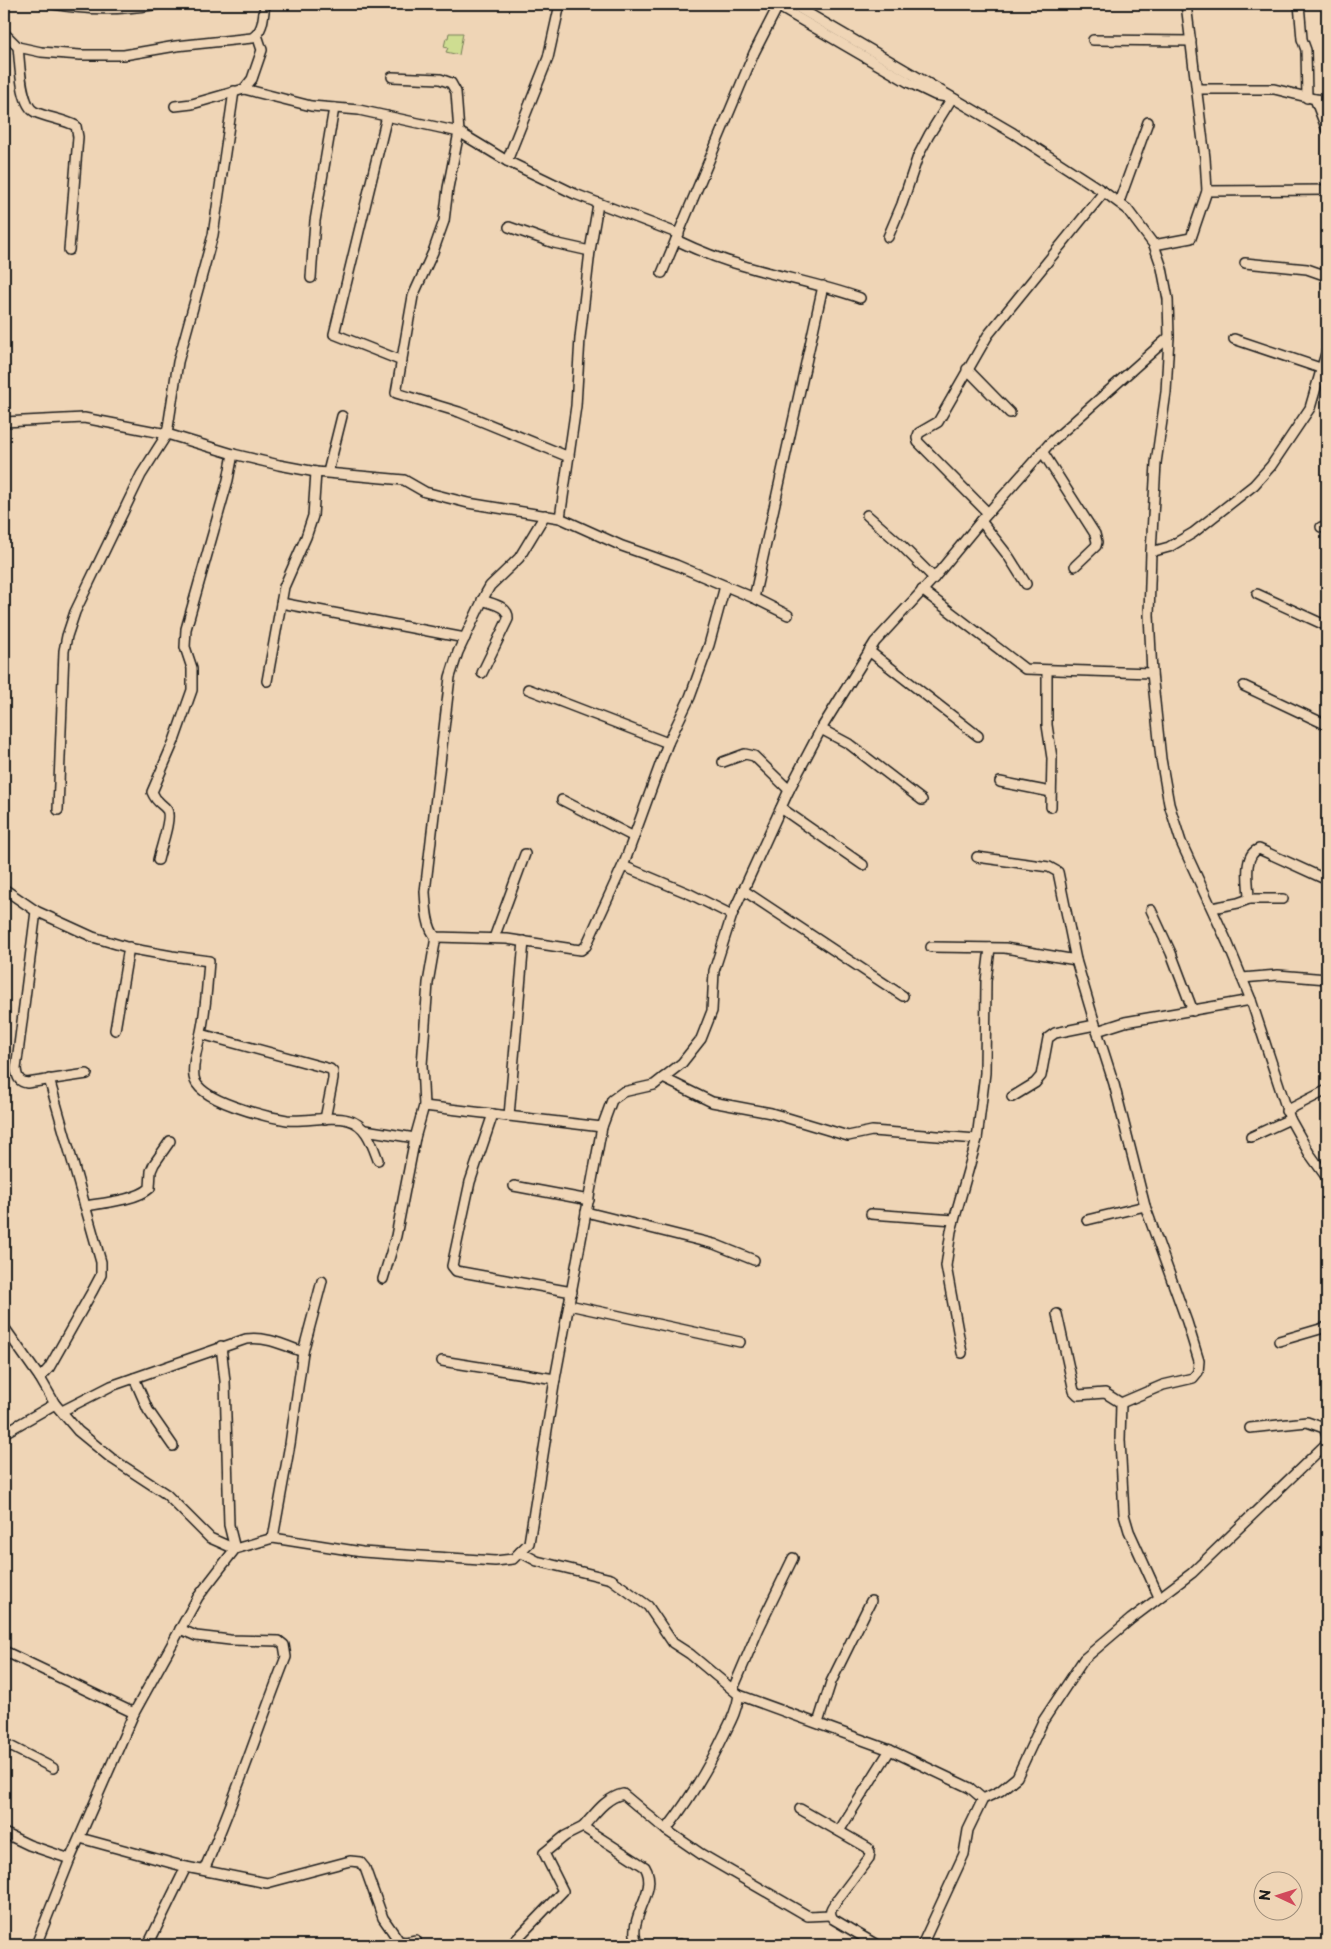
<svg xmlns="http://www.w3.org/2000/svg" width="1331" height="1949" font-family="'Playpen Sans',sans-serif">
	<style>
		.green { fill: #cedd91; stroke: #757c56 }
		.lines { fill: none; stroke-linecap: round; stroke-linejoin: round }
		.minor-casing { stroke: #1c1c1c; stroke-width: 12 }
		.minor { stroke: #efd5b6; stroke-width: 9 }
	</style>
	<rect width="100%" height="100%" fill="#efd5b6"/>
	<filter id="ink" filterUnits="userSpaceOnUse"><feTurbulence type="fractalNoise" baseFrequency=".02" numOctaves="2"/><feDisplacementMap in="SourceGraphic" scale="10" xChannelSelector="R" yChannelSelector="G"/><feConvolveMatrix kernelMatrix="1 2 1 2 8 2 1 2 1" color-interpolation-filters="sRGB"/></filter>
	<g filter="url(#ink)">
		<polygon class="green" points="449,33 463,33 459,55 446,52 448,48 444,47 446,38 448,38"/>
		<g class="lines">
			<defs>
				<g id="minor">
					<path d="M54,4c36,7 69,6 105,0"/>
					<polyline points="774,4 908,82 935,95 947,97"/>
					<polyline points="792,4 1013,133 1104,192 1127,209 1154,245 1162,268 1168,299 1169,337 1166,392 1156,463 1151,552 1149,615 1152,673 1161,759 1169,804 1181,842 1228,944 1251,1000 1290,1119 1309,1153 1327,1178"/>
					<polyline points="1299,4 1302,39 1306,50 1307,98"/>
					<path d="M4,33l14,14 23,5 39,3h44l52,-9 76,-8c12,-7 11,-22 13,-34"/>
					<polyline points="1093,40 1191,41"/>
					<path d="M18,47c2,15 2,58 17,65 13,6 28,7 41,14l2,11 -9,113"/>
					<polyline points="392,77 440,79 451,83 456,92 459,132 448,188 444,221 433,252 413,296 396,393 459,412 569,457"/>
					<polyline points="244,89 252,79 262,50 257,35"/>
					<polyline points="1197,89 1274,89 1315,99 1327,130"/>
					<polyline points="1315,99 1327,100"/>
					<polyline points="175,106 192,104 244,89 311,106 359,110 459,132 507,161 575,194 679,234"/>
					<polyline points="387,116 334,334 402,361"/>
					<polyline points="507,161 548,58 560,4"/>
					<polyline points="1207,191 1327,190"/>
					<polyline points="1119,202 1148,122"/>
					<polyline points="509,227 554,243 590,251"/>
					<polyline points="888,237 902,204 918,156 929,135 952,98"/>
					<path d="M676,240c21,10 42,19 65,25 39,12 80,19 119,33"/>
					<polyline points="1154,245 1191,238 1207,191 1205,158 1186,4"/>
					<polyline points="1245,263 1307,269 1327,276"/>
					<polyline points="662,273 754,53 778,6"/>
					<polyline points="311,278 315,221 334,108"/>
					<polyline points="1234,339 1323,369"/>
					<polyline points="967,369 1010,413"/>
					<polyline points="4,422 84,418 167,434 233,454 279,465 316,472 404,480 425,492 468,503 560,518 622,546 676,565 754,598 788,615"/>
					<polyline points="1042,451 1095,534 1097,542 1096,546 1075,566"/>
					<polyline points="328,472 342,416"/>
					<polyline points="988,513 918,442 917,438 919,433 938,422 988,335 1104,192"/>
					<path d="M545,515l-26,43 -29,28 -4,7 -28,59 -8,25 -25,215c1,12 1,36 11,45l71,2 66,10 8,1 5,-4 39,-85 43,-118 22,-46 19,-52 16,-59"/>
					<polyline points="867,515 900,544 934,578"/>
					<polyline points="560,518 576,406 580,338 590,251 598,204"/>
					<polyline points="981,521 1009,557 1026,584"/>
					<polyline points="1321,527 1327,529"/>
					<polyline points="1151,552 1169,547 1193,533 1254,485 1271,466 1310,408 1327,350"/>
					<polyline points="922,590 1025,669 1152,673"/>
					<polyline points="1257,594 1327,626"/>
					<polyline points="754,598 823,286"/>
					<polyline points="281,603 465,638"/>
					<polyline points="869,651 978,736"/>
					<polyline points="1047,671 1047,725 1052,758 1051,807"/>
					<path d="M482,673l26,-54c1,-13 -16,-15 -26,-19"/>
					<polyline points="267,681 284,587 306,537 313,516 316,472"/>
					<polyline points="1244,686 1327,725"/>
					<polyline points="528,689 668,743"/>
					<polyline points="821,729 849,744 922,800"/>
					<polyline points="723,762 745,754 754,756 789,790"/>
					<polyline points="1000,782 1051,792"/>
					<polyline points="562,800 634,837"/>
					<polyline points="781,808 863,865"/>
					<polyline points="58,810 64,651 67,636 75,612 141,475 167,434 178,362 213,235 234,91"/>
					<polyline points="977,857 1049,867 1058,872 1076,960 1097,1031"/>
					<path d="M158,860c2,-10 14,-42 9,-50 -5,-7 -10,-6 -15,-18l22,-51 18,-51v-22l-7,-21 1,-18 42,-149 5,-26"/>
					<polyline points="623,866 690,894 732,915"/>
					<path d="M4,889l32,22 57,26 40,12 39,7 37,5c-2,24 -3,48 -8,71 -3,15 -9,30 -7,45 3,24 73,40 93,43 18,2 44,-5 61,0 18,4 24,24 30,40"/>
					<polyline points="743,890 903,996"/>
					<path d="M1249,899c0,-14 -7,-44 10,-50l68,31"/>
					<polyline points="1212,908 1238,903 1249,899 1283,899"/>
					<polyline points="1151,910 1171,953 1193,1011"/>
					<path d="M36,911l-20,158c1,8 3,13 11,14l60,-9"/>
					<polyline points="494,938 525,854"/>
					<polyline points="931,947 1005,948 1076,960"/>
					<polyline points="1242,978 1278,975 1327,979"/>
					<polyline points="115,1030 129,947"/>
					<polyline points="201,1034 330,1069 333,1072 333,1079 325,1119"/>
					<polyline points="663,1078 712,1102 771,1113 848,1136 872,1131 977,1139"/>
					<polyline points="49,1079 101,1262 101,1275 93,1290 49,1368 40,1378 55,1404 78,1431 111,1458 166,1494 210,1538 235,1549"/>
					<polyline points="1012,1097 1035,1083 1041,1076 1048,1038 1055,1033 1095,1025"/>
					<polyline points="424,1106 602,1127"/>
					<polyline points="1286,1111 1327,1090"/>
					<polyline points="493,1114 470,1182 452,1266 456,1271 572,1292"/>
					<polyline points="509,1116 524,941"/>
					<polyline points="365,1130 415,1138"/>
					<polyline points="1251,1137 1290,1119"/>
					<polyline points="514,1186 589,1200"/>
					<path d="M85,1206c18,-3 52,-6 65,-18l1,-17 3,-7 16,-23"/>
					<polyline points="586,1212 714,1244 754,1260"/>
					<polyline points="871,1214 954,1220"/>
					<polyline points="1087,1220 1145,1206"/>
					<polyline points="383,1279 396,1236 415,1138 424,1106 422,1065 428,983 436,937"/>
					<polyline points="569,1305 740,1342"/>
					<polyline points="1057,1314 1074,1391 1078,1395 1105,1393 1121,1403 1163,1385 1193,1378 1198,1372 1199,1361 1187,1322 1145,1206 1114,1084 1097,1031 1125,1022 1251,1000"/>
					<polyline points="4,1327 40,1378"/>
					<polyline points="1279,1341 1327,1327"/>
					<polyline points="221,1346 225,1381 229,1525 235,1549"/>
					<polyline points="962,1353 946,1266 951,1231 977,1139 985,1073 986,981 990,948"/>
					<polyline points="442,1361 555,1379"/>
					<polyline points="134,1378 148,1410 173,1446"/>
					<polyline points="1121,1403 1120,1440 1124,1514 1129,1531 1159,1597"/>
					<path d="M62,1411l49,-25 135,-47c20,-3 38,6 57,13"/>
					<polyline points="1250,1428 1307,1422 1324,1428 1327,1436"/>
					<polyline points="4,1433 55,1404"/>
					<polyline points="273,1538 290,1444 303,1352 322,1281"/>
					<path d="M520,1552l17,9 74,18 37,27 25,37 17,11 49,41c-2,14 -7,24 -13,36 -17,36 -36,68 -60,99l-43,-36c-18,4 -28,20 -40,33"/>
					<path d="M180,1629l16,7 34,4 49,1 5,4 2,12c-28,71 -51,144 -82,213"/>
					<polyline points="4,1651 134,1713"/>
					<polyline points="733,1689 759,1628 793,1558"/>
					<polyline points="739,1695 890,1750 970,1788 983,1799"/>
					<polyline points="818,1723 831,1682 871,1601"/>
					<polyline points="4,1743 53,1768"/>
					<path d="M800,1809l68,39 2,4 -1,6 -34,45c-5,6 -6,10 -2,16l44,26"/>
					<polyline points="666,1830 701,1854 808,1916 830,1915"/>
					<polyline points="839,1831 890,1750"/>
					<polyline points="4,1833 29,1845 70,1859"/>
					<polyline points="80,1838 186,1867 267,1883 350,1861 360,1862 365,1868 383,1918 399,1941 406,1942 416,1940"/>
					<polyline points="679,1944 682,1945"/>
					<polyline points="36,1945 70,1859 134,1713 198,1597 235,1549 273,1538 362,1552 495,1561 513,1559 529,1543 555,1379 602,1127 612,1100 623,1092 654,1085 682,1063 701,1039 712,1011 714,971 732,915 789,790 821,729 875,642 934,578 981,521 1050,443 1169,337"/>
					<polyline points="148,1945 186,1867"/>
					<path d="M511,1945l52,-54 -19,-38 21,-17 18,-9 62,40c12,20 -8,40 -10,62 -1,5 1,11 2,16"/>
					<polyline points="922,1945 964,1854 968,1830 983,1799 1000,1791 1017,1777 1043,1721 1084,1659 1131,1619 1192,1573 1327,1443"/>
				</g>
			</defs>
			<use href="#minor" class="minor-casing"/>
			<use href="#minor" class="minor"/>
		</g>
	</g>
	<rect width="1331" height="1949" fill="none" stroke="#efd5b6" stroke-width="20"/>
	<rect x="10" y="10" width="1311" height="1929" fill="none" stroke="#1c1c1c" stroke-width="2" filter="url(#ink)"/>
	<g transform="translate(1278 1896) rotate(274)"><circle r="24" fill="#efd5b6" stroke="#9b8b78"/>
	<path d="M0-4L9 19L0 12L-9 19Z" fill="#d1495b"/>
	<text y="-8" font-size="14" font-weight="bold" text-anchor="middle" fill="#1c1c1c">N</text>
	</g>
</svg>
